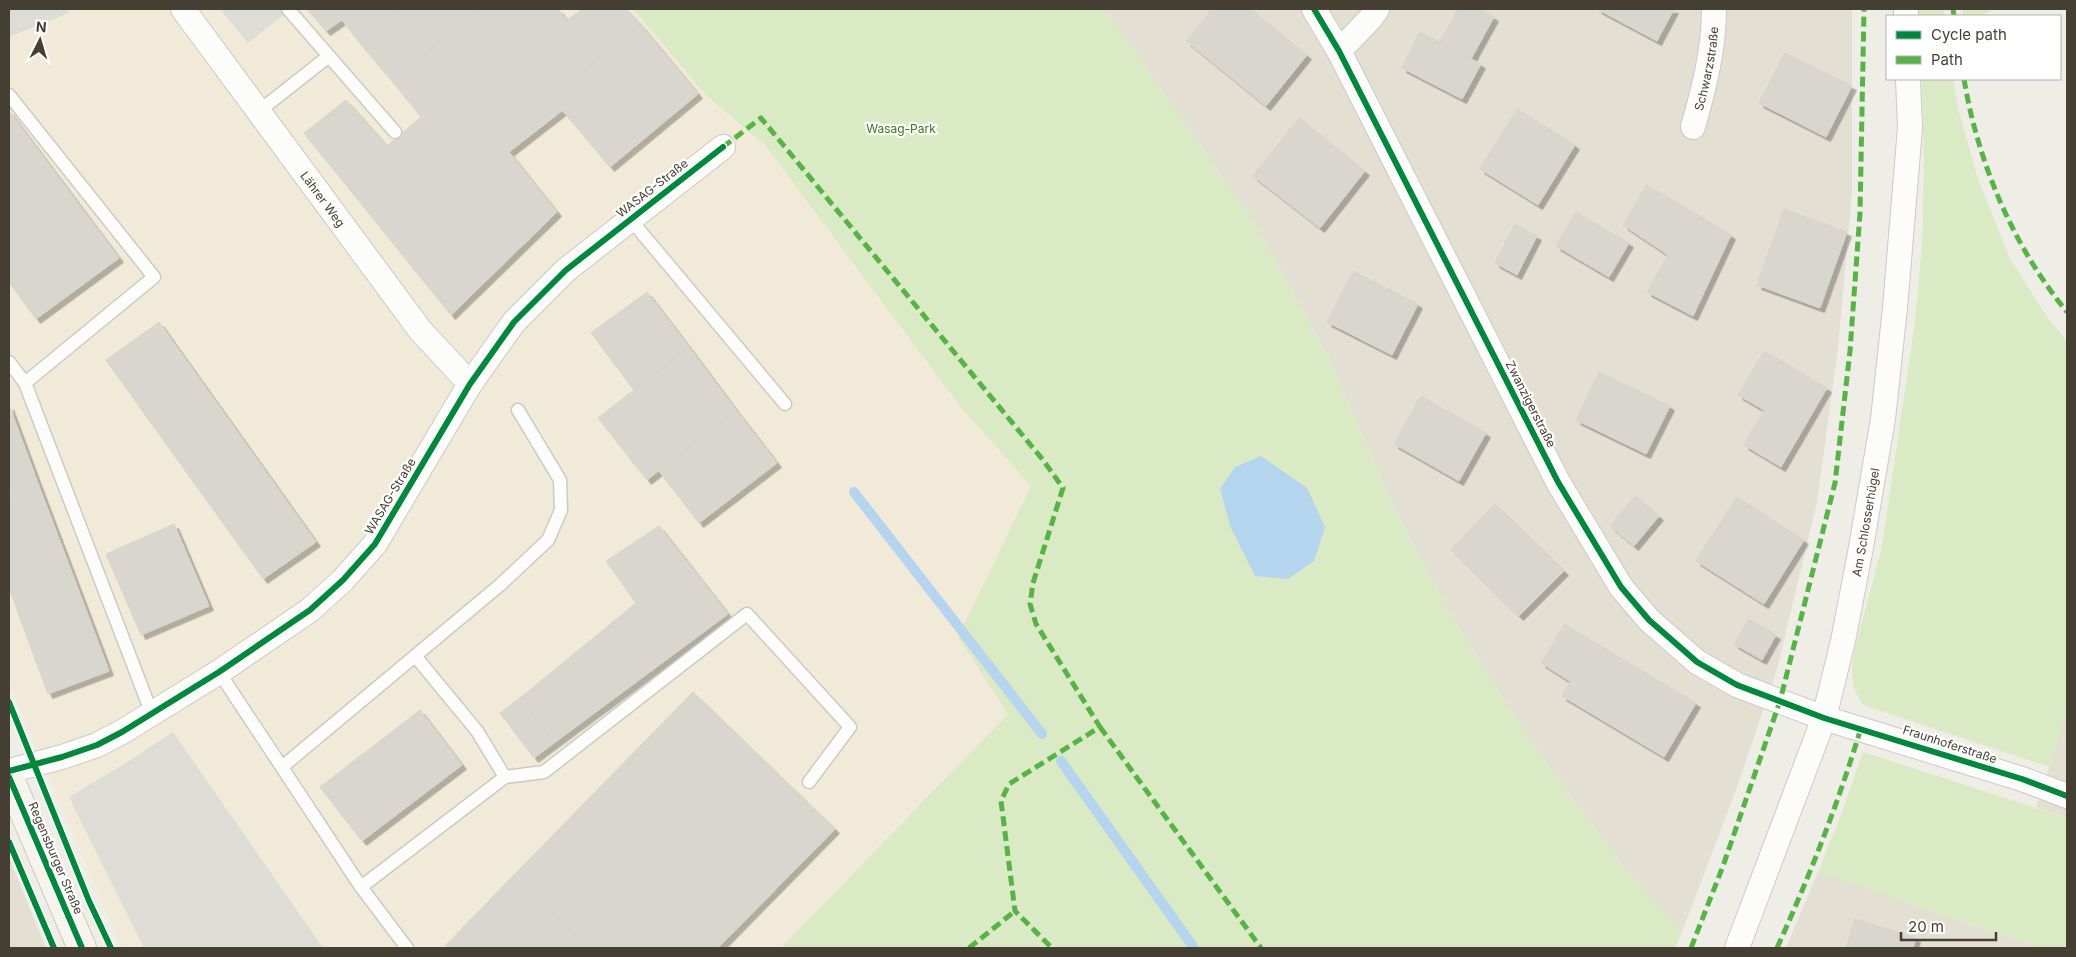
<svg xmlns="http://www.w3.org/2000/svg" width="2076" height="957" font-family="Inter,sans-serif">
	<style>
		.residential { fill: #e3dfd3 }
		.commercial { fill: #f2ead8 }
		.green { fill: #d9eac5 }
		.parking { fill: #dddcd6 }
		.water { fill: #b5d4ee }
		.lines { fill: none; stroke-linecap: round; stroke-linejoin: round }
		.stream { stroke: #b5d4ee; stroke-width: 10 }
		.building { fill: #d8d6cf; stroke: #d6d4cc; filter: url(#shadow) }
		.lane-casing { stroke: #cccac4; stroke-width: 15 }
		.street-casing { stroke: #cccac4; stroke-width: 26 }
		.secondary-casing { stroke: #cecabd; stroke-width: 30 }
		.lane { stroke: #fcfcfb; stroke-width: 12 }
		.street { stroke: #fcfcfb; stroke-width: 24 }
		.secondary { stroke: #f6f4ed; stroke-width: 28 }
		.quiet { stroke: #57b346; stroke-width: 5; stroke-dasharray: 10 5; stroke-linecap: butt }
		.cycleway-casing { stroke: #fff; stroke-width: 9 }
		.cycleway { stroke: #00873e; stroke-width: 6 }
		.labels { text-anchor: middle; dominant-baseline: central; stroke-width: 4.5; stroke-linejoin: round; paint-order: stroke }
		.street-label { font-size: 12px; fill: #443e33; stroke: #fff }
		.park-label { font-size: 12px; fill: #3f7626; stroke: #fff }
	</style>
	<defs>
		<filter id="shadow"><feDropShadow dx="4.5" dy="4.5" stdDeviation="0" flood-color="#0004"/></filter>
	</defs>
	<rect width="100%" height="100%" fill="#eeede6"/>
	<g class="residential">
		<polygon points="1105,9 1852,9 1852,192 1838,348 1817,502 1777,669 1735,793 1682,932 1624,867 1529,739 1448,610 1394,507 1328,356 1253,220"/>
		<polygon points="2067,711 2067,818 2036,807"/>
		<polygon points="9,858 46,948 9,948"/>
		<polygon points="1818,872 2042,948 1786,948"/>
	</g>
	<polygon class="commercial" points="9,9 633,9 707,96 765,144 960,406 1031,486 958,637 1008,714 781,948 122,948 9,682"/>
	<g class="green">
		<polygon points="633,9 1105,9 1253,220 1328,356 1394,507 1448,610 1529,739 1624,867 1682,932 1675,948 781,948 1008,714 958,637 1031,486 960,406 765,145 707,96"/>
		<polygon points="1918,9 1943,9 1944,16 1919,16"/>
		<polygon points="1963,9 1993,9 1982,16 1963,16"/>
		<path d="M1922,79h31l5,29 20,71 32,80 38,59 19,23v370l-17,56 -187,-62c-12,-19 -12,-27 -10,-49l29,-109 33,-225 7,-78 2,-75z"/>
		<polygon points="1863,752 2067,818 2067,948 2040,948 1957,921 1818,872 1841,815"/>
	</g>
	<g class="parking">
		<polygon points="9,9 67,9 68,13 9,37"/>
		<polygon points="220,9 291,9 248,43"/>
		<polygon points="173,732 323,948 144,948 69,797 126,763"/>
	</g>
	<polygon class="water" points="1261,456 1307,488 1325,527 1314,561 1288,579 1255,576 1231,528 1220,489 1235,467"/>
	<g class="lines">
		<g class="stream">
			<polyline points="854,492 1042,734"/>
			<polyline points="1061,761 1194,948"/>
		</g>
	</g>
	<g class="building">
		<polygon points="307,9 399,9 359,42 342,20 326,31"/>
		<polygon points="399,9 479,9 392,81 359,42"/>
		<polygon points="479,9 558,9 567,20 583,9 626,9 640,24 552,98 563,110 509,152 557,212 451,315 304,133 346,100 387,146 421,117 392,81"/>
		<polygon points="1212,9 1250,9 1307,55 1266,106 1186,41"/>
		<polygon points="1458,9 1479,9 1494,17 1471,59 1440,42"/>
		<polygon points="1597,9 1674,9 1657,41"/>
		<polygon points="640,24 698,94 610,167 552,98"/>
		<polygon points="1420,32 1481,64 1462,99 1402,68"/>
		<polygon points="1785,53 1852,86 1826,137 1759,103"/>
		<polygon points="1517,109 1575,145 1538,205 1480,169"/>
		<polygon points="9,111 119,258 36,319 9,282"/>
		<polygon points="1299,118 1365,171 1320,228 1253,176"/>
		<polygon points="1647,185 1731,235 1693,316 1647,292 1668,255 1623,225"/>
		<polygon points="1784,209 1847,232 1820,308 1757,285"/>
		<polygon points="1576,212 1629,243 1609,277 1556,246"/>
		<polygon points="1515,224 1537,236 1517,275 1495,263"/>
		<polygon points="1353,271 1418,304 1392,355 1327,322"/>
		<polygon points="647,292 689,347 633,389 591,333"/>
		<polygon points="159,322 316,542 263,579 106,360"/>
		<polygon points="689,347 736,410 647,480 598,418"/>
		<polygon points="1764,351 1827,388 1781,467 1744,445 1764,410 1738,395"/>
		<polygon points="1599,372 1670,406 1646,454 1576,420"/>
		<polygon points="1421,396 1486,433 1459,481 1394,444"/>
		<polygon points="9,405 39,486 9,498"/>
		<polygon points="736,410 777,463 699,523 659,471"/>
		<polygon points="39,486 69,565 9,588 9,498"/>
		<polygon points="1635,496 1659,516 1634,546 1610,526"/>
		<polygon points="1737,497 1804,540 1764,604 1696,561"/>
		<polygon points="1495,504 1564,571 1519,616 1451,549"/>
		<polygon points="174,524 209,606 141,635 106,554"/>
		<polygon points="659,526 728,614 554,743 520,698 636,603 606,561"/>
		<polygon points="69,565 109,671 48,694 9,588"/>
		<polygon points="1749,619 1776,635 1762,660 1734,644"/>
		<polygon points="1565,624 1594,642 1571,682 1541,663"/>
		<polygon points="1594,642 1696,703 1664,757 1562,696"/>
		<polygon points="693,692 835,829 718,948 588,948 513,876"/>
		<polygon points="520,698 554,743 534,758 500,713"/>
		<polygon points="420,710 462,765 362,841 320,787"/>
		<polygon points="513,876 588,948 448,948 445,946"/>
		<polygon points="1855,919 1916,938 1913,948 1846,948"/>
	</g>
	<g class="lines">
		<defs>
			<g id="lane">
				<polyline points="288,9 395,132"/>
				<polyline points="9,95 154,277 25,383"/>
				<polyline points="258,112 329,56"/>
				<polyline points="630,219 785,404"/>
				<polyline points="9,362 25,383 152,714"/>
				<polyline points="416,657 477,731 505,777"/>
				<polyline points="219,672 361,887 407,948"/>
				<polyline points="282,767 500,585 548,540 561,510 560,480 518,410"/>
				<polyline points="361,887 505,777 544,772 747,614 850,727 809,782"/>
			</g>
			<g id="street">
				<path id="s1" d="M183,9l237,321 50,54"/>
				<polyline points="1314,9 1339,51 1558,482 1621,587 1649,620 1697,662 1737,685 1824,718 2022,779 2067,796"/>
				<polyline points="1906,9 1906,16"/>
				<polyline points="1339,51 1370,19 1377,9"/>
				<path id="s2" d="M1693,127c11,-39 21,-77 21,-118"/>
				<polyline points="9,771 62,757 97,745 122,732 219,672 310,610 343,580 375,544 470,384 514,322 566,270 723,147"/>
				<path id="s3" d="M1737,948l87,-230 19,-77 17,-88 23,-134 12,-111 15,-180 -2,-49"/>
			</g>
			<polyline id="secondary" points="9,777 82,948"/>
		</defs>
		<use href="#lane" class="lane-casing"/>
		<use href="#street" class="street-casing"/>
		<use href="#secondary" class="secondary-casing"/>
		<use href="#lane" class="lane"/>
		<use href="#street" class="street"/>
		<use href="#secondary" class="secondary"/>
		<g class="quiet">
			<polyline points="1953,9 1954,16"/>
			<path d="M1964,79c14,84 49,167 103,233"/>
			<polyline points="723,147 761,118 1043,460 1063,488 1033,583 1030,604 1036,624 1100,727 1009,784 1001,801 1015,911 1052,948"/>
			<polyline points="1100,727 1261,948"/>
			<polyline points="969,948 1015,911"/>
			<polyline points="1691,948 1723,866 1780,701 1835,483 1850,351 1860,213 1864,9"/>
			<path d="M1777,948c33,-73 61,-144 84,-220"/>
		</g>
		<defs>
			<g id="cycleway">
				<polyline points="1314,9 1339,51 1558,482 1621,587 1649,620 1697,662 1737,685 1824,718 2022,779 2067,796"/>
				<polyline points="9,702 89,901 111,948"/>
				<polyline points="9,771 62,757 97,745 122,732 219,672 310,610 343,580 375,544 470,384 514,322 566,270 723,147"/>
				<polyline points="9,777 82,948"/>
				<polyline points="9,842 54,948"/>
			</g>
		</defs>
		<use href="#cycleway" class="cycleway-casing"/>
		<use href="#cycleway" class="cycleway"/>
	</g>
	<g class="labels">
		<g class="street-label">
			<text stroke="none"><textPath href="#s2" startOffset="60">Schwarzstraße</textPath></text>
			<text transform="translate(652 188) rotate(-38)">WASAG-Straße</text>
			<text stroke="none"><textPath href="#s1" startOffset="236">Lährer Weg</textPath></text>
			<text transform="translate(1531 404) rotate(63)">Zwanzigerstraße</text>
			<text transform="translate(390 496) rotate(-59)">WASAG-Straße</text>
			<text stroke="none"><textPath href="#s3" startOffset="446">Am Schlosserhügel</textPath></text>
			<text transform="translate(1950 744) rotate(18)">Fraunhoferstraße</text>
			<text transform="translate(56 858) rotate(67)">Regensburger Straße</text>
		</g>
		<g class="park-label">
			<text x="901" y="128">Wasag-Park</text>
		</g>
	</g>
	<rect width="2076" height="957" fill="none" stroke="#443e33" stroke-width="20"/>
	<rect x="1886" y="15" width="175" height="65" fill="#ffffff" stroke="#b4b2ad"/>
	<rect x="1896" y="31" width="25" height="8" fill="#00873e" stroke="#b4b2ad"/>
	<text x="1931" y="40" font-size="15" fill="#443e33">Cycle path</text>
	<rect x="1896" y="56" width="25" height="8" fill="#57b346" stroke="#b4b2ad"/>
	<text x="1931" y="65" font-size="15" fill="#443e33">Path</text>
	<g transform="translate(40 40) rotate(5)" stroke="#ffffff" stroke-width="4" paint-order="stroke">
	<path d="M0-4L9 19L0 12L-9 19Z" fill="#443e33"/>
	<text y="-8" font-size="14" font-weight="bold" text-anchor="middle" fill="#443e33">N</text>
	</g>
	<path d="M1901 932v8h95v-8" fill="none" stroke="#443e33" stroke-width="2.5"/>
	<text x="1908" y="932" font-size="15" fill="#443e33" stroke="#ffffff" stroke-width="4" paint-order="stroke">20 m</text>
</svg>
